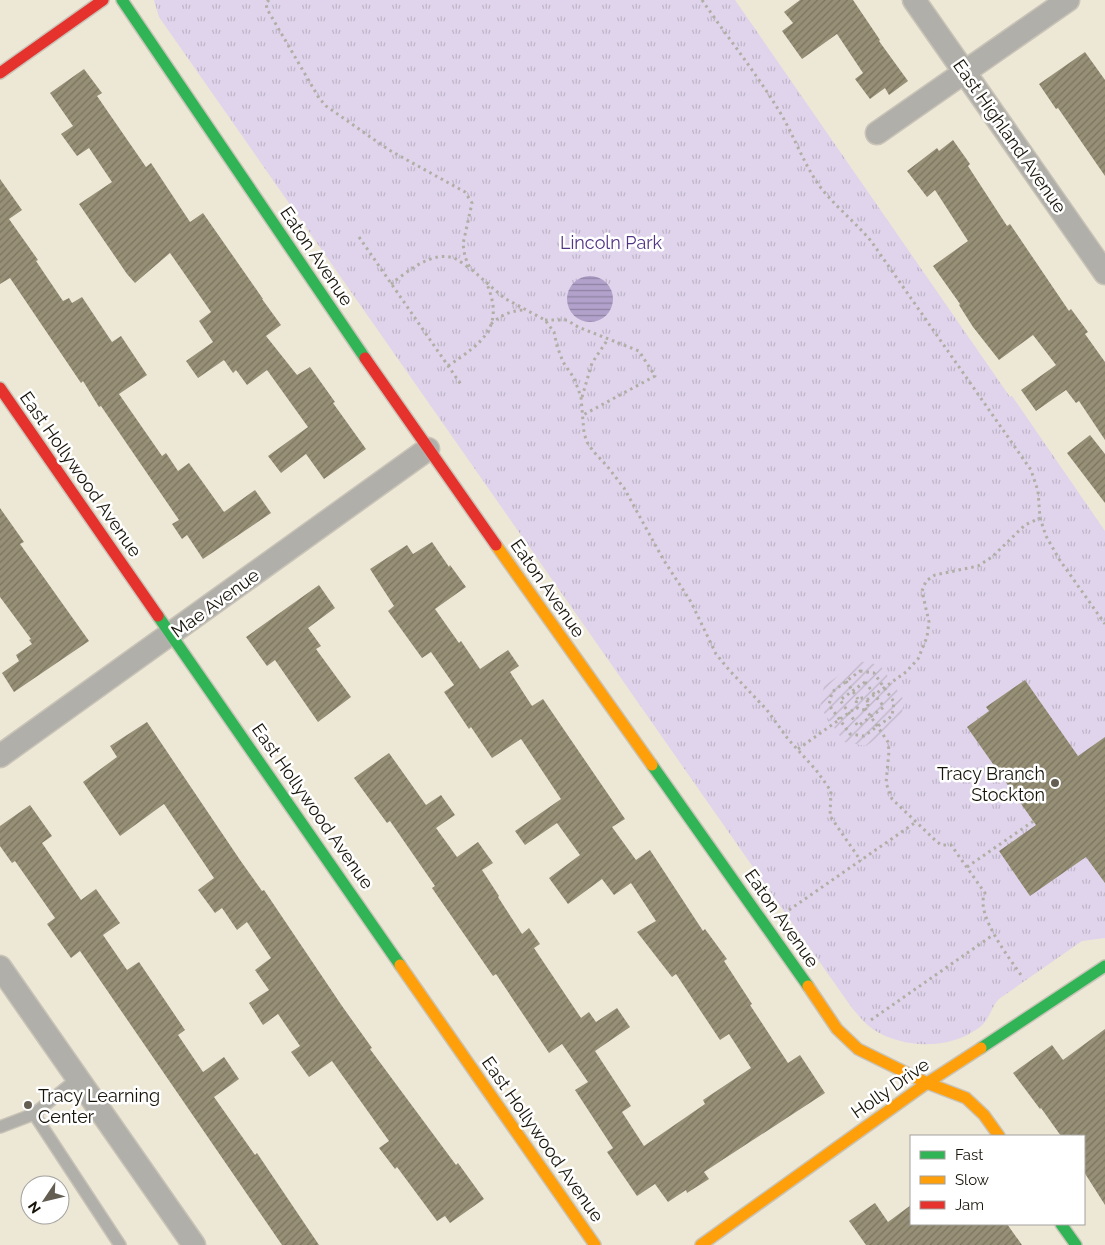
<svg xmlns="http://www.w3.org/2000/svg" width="1105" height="1245" font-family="Raleway,sans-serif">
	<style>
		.grass { fill: url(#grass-tufts) }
		.garden { fill: url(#garden-furrows) }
		.water { fill: url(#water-rules) }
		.building { fill: url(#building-hatch) }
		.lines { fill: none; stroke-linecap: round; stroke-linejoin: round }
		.lane-casing { stroke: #c9c4b7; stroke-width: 14 }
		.street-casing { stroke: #c9c4b7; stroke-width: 25 }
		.fast-casing { stroke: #c9c4b7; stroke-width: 14 }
		.slow-casing { stroke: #c9c4b7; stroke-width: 14 }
		.jam-casing { stroke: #c9c4b7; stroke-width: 14 }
		.path { stroke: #b1aea5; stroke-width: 3; stroke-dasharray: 2.5 4; stroke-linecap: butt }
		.lane { stroke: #b1afa9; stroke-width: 11 }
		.street { stroke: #b1afa9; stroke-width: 22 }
		.fast { stroke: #30b455; stroke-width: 11 }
		.slow { stroke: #ff9f0a; stroke-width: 11 }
		.jam { stroke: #e5322d; stroke-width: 11 }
		.poi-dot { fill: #635e51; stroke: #fff; stroke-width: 2 }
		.labels { text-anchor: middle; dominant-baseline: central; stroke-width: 5; stroke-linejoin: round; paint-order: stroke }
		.street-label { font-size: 18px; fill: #181409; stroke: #fff }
		.park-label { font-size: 18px; fill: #523485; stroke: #fff }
		.poi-label { font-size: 18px; fill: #181409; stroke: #fff; text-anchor: end }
	</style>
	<defs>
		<pattern id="grass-tufts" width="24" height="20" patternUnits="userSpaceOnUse" patternTransform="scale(1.25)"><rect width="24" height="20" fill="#dfd4eb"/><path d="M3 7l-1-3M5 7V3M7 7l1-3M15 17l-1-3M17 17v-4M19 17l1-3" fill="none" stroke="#bfb5c8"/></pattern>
		<pattern id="garden-furrows" width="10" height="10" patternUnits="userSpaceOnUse" patternTransform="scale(1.25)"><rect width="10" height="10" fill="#dfd4eb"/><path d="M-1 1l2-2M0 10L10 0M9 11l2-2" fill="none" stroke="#bfb5c8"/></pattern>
		<pattern id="water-rules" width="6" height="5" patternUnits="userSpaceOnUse" patternTransform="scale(1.25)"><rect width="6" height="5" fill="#b1a1cb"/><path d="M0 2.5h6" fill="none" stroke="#8f82a3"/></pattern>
		<pattern id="building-hatch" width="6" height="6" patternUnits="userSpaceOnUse" patternTransform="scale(1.25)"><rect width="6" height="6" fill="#979077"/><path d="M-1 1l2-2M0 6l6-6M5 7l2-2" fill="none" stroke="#7a7460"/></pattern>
	</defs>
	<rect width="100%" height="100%" fill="#ede7d6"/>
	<path class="grass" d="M154,0h581l275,397 2,-1 93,135v407l-23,3 -83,58c-8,8 -9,20 -19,28 -30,23 -75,22 -106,3 -9,-6 -15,-14 -22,-22l-69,-98 -624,-893z"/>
	<polygon class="garden" points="859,661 880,665 904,700 901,721 866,746 844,742 820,707 824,686"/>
	<circle class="water" cx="590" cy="299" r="23"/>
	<g class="building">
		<polygon points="800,0 853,0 880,40 879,41 908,81 889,95 885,88 870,99 855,79 863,73 837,34 802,59 782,31 793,23 784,12"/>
		<polygon points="1085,52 1105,80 1105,176 1058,108 1056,109 1039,84"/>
		<polygon points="84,69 102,93 97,96 146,167 151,163 190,222 203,213 263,299 262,299 281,325 266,336 297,375 310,367 335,402 333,403 366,449 324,479 306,454 281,473 268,456 308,427 267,370 247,385 236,370 233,373 224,360 198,378 186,361 213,342 199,321 211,312 170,253 135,283 127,274 79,204 112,182 89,148 77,156 61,134 73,126 50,93"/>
		<polygon points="953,140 970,164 968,166 1007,226 1010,224 1069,311 1071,309 1088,332 1085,334 1105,362 1105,440 1079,401 1076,403 1066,390 1036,411 1021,390 1056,365 1033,335 999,360 973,327 959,305 960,304 933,266 968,241 935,190 927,197 907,171 937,148 939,151"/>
		<polygon points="0,179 22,210 9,219 38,260 36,261 63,301 69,298 72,303 82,297 112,342 121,336 147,375 119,394 162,456 166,453 178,471 189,463 224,512 255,490 271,513 203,559 187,535 182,539 172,524 179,520 101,406 99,407 83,381 81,383 10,278 0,284"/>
		<polygon points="1090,435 1105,454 1105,503 1067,453"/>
		<polygon points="0,508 24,542 20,544 89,641 14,692 2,673 19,661 16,655 32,644 29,640 31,639 0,597"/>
		<polygon points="432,542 449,567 450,565 466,587 435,609 459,643 461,641 480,669 508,650 519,666 510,672 532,706 543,699 625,819 612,827 636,860 650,850 703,931 705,929 727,959 724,961 752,1004 750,1005 788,1063 800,1055 825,1093 704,1172 709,1179 687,1193 686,1190 668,1202 655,1184 637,1196 607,1152 613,1148 575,1090 588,1082 562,1044 549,1053 496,974 493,976 432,888 435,886 390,821 387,823 354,778 389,753 426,805 441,795 455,815 436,828 457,857 478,842 493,863 482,870 499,896 498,897 522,934 529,928 540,944 534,948 581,1018 589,1012 596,1022 617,1008 630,1027 595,1051 631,1106 622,1112 644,1146 705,1104 703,1100 751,1068 729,1034 720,1040 676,974 672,977 637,932 656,921 631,883 614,895 602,879 568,904 549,878 580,855 557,823 525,845 515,831 561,799 521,739 492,758 471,727 469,729 444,692 454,685 431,652 422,658 388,611 394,606 370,569 407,545 413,554"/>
		<polygon points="319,585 335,608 308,628 321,646 316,649 351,697 318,722 275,660 267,666 246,637"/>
		<polygon points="1025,680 1078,756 1105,737 1105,883 1086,857 1030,896 999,851 1036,825 967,727 989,711 986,707"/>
		<polygon points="147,722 240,860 262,891 264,890 342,1006 372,1048 370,1049 456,1165 458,1163 484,1199 450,1223 445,1216 437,1221 397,1167 395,1169 379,1148 389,1141 332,1061 309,1077 291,1052 300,1046 278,1014 263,1025 249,1003 269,990 255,970 271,958 247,922 237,930 222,908 215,913 198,890 214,878 164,804 120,836 83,782 117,757 110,746"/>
		<polygon points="30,805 52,836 42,843 81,900 96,889 120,923 103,935 127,970 139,962 185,1030 178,1035 203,1072 224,1057 239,1079 214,1097 255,1155 257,1153 319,1245 282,1245 80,951 71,958 47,924 55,918 15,861 12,863 0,846 0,826"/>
		<polygon points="1105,1029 1105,1205 1084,1172 1084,1136 1061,1136 1041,1108 1040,1109 1013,1073 1052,1045 1063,1060"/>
		<polygon points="875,1203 888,1222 911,1205 911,1224 1007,1224 1022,1245 866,1245 849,1221"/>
	</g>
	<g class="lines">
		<defs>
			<g id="lane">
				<polyline points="77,1079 34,1114 120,1245"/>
				<polyline points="0,1127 34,1114"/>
			</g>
			<g id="street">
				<polyline points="914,0 1105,273"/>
				<polyline points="877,133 1068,0"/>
				<polyline points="0,756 428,449"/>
				<polyline points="0,967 194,1245"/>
			</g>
			<g id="fast">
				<polyline points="122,0 365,358"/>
				<polyline points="158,616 400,965"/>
				<polyline points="652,765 808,986"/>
				<polyline points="981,1048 1105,966"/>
				<polyline points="1061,1224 1076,1245"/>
			</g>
			<g id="slow">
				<polyline points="496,545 652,765"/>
				<polyline points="400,965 595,1245"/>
				<polyline points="808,986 837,1029 858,1049 927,1083 966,1098 984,1115 999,1136"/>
				<polyline points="701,1245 927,1083 981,1048"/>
			</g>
			<g id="jam">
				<polyline points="0,73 103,0"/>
				<polyline points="365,358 496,545"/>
				<polyline points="0,388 158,616"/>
			</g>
		</defs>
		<use href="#lane" class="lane-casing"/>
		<use href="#street" class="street-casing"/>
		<use href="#fast" class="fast-casing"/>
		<use href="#slow" class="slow-casing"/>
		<use href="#jam" class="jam-casing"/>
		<g class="path">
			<polyline points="269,0 266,3 267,9 319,98 326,106 389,150 465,192 472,203 463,244 465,257 470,268 504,298 545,320 554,332 557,346 563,362 574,378 581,397 584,433 587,442 593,451 607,466 624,488 663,559 691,602 716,654 730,671 767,710 788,739 816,770 831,791 830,816 861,861"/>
			<path d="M702,0c26,38 55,74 79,114 14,24 23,51 40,74 15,19 34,34 50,53l160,229 7,21 2,27 6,18 13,23 46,65"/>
			<polyline points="359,237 462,386"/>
			<path d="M391,284c17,-13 43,-35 65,-25 4,2 9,6 13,9"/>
			<polyline points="545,320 567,320 578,327 639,351 655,376 583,415"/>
			<path d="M491,324c10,-9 19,-13 32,-14"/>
			<path d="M448,366c34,-23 58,-39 38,-84"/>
			<polyline points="582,397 592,363 608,339"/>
			<polygon points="860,671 874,673 894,702 892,716 864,736 850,734 829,705 832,692"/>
			<polyline points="846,681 858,699"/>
			<polygon points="865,682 884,707 858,726 840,700"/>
			<circle cx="862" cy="704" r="6"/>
			<polyline points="867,700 906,672 918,659 927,637 929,622 922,591 926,581 935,575 978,566 992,557 1025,525 1040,518"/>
			<path d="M865,708l23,34 1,9 -3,32 6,16 43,41 6,5h10l34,48c-11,21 26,67 38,85"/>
			<polyline points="798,749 857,707"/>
			<polyline points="967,867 1035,820"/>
			<polyline points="789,910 916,822"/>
			<polyline points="871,1020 993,935"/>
		</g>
		<use href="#lane" class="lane"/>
		<use href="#street" class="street"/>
		<use href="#fast" class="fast"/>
		<use href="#slow" class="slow"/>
		<use href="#jam" class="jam"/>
	</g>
	<g class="poi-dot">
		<circle cx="1055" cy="783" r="5"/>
		<circle cx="28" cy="1105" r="5"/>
	</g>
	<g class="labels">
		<g class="street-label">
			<text transform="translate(1010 136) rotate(55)">East Highland Avenue</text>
			<text transform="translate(317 256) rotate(56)">Eaton Avenue</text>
			<text transform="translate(81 474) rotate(55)">East Hollywood Avenue</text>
			<text transform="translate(548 588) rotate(55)">Eaton Avenue</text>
			<text transform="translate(215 603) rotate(-36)">Mae Avenue</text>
			<text transform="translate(313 806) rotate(55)">East Hollywood Avenue</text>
			<text transform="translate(782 918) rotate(55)">Eaton Avenue</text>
			<text transform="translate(890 1088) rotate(-35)">Holly Drive</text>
			<text transform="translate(543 1139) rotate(55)">East Hollywood Avenue</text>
		</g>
		<g class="park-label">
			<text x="611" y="242">Lincoln Park</text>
		</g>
		<g class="poi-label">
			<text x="1045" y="773">Tracy Branch<tspan x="1045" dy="21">Stockton</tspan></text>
			<text x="38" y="1095" text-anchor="start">Tracy Learning<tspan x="38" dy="21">Center</tspan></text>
		</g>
	</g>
	<rect x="910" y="1135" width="175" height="90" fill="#ffffff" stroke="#a3a19d"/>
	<rect x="920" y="1151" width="25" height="8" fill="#30b455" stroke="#a3a19d"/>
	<text x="955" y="1160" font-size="15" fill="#181409">Fast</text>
	<rect x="920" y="1176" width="25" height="8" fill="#ff9f0a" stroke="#a3a19d"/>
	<text x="955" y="1185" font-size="15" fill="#181409">Slow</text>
	<rect x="920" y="1201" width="25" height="8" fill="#e5322d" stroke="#a3a19d"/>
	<text x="955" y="1210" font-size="15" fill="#181409">Jam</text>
	<g transform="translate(45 1200) rotate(235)"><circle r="24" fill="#ffffff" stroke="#a3a19d"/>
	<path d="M0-4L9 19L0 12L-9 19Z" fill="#635e51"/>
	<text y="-8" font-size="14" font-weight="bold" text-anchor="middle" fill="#181409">N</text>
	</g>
</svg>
